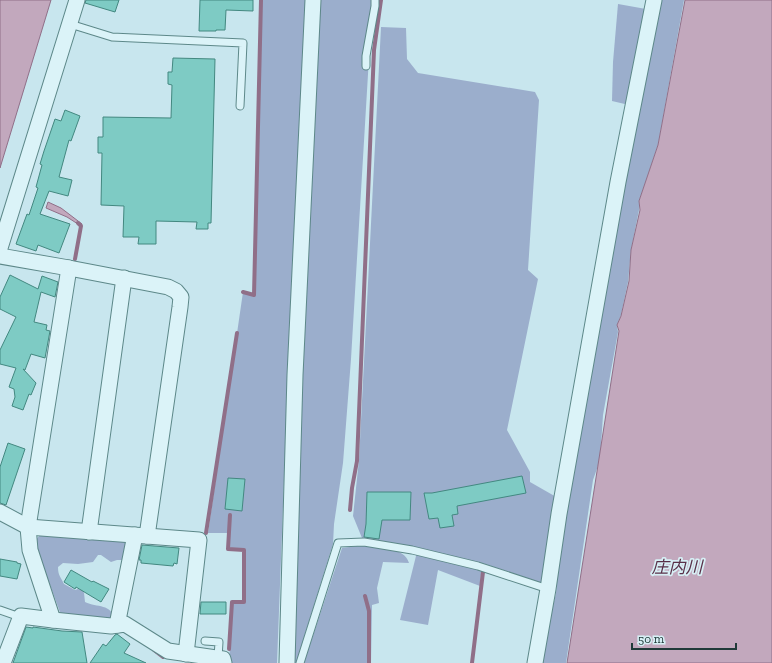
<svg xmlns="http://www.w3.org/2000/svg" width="772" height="663" font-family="'Zilla Slab','Noto Sans JP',serif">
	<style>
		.green { fill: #9baecc }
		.water { fill: #c2a8bd; stroke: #906f88 }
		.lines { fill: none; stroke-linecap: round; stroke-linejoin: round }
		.stream { stroke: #906f88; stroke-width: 4 }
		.building { fill: #7ecbc4; stroke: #438880 }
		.service-casing { stroke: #5d8889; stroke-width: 9 }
		.minor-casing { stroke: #5d8889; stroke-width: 17 }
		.service { stroke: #dbf3f8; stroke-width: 7 }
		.minor { stroke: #dbf3f8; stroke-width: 15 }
		.labels { text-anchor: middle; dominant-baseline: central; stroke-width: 3.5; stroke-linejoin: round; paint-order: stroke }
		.water-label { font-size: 17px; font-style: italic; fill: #593048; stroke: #d7eff5 }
	</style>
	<rect width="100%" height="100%" fill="#c8e6ee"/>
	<g class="green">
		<polygon points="261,0 306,0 288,376 277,663 229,663 232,602 244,601 244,550 228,549 229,533 208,533 243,292 254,294"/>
		<polygon points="318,0 372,0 372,7 351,359 343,463 334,524 333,544 296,663 293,663 301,375"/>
		<polygon points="660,0 684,0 658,145 639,201 639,210 631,250 628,282 621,315 617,325 618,332 603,415 600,460 593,480 566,663 540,663 556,593 562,525 575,432"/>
		<polygon points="618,4 646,9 629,105 612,101 613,62"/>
		<polygon points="381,27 406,28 407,59 418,73 535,92 539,100 528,270 538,279 507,430 530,472 530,482 558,498 542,583 482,563 480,586 438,570 428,625 400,620 418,548 362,538 353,516 359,460"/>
		<path d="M43,533l80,7 3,4 -3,16h-6l-6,2 -10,-7h-3l-5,7 -15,2 -15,-1 -5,4c0,9 3,10 6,17l11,6 3,-1 5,1 1,3 1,9c12,6 27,1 29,18l-53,-5 -24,-66v-11z"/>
		<path d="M364,545c13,2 41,2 45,18l-26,-1 -6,26 2,15 -7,2 -1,58h-67l38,-115z"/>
	</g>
	<g class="water">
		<polygon points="0,0 51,0 0,168"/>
		<polygon points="685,0 772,0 772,663 567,663 619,331 617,325 621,316 629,281 631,250 640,210 639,201 658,145"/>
		<polygon points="48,202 61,208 82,224 81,226 67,217 46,208"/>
	</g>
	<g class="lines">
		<g class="stream">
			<polyline points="75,259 81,226 78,223"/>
			<polyline points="243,292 254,295 261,0"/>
			<polyline points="350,510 352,488 357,461 374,50 381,0"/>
			<polyline points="206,533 237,333"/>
			<polyline points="365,596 369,611 369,663"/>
			<polyline points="229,649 232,602 244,602 244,550 228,549 230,515"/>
			<polyline points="154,650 163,657"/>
			<polyline points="472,663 483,572"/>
		</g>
	</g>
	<g class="building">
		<polygon points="86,0 119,0 115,12 85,3"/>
		<polygon points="200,0 253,0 253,11 226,10 225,30 216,30 216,31 199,31"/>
		<polygon points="173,58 215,59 211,223 208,223 208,229 196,229 197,222 156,221 156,244 138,244 139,237 123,237 124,206 101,205 102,153 98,153 98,137 103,137 103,117 171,118 172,85 168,84 168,72 172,72"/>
		<polygon points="65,110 80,116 71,141 69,140 59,177 72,180 68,196 49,191 40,214 70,224 59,253 38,245 36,251 16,244 27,214 29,215 38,188 36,187 42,165 40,164 44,151 55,119 61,121"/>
		<polygon points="10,275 38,289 42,276 58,282 55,297 41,292 34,322 47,325 46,330 50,331 45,358 31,354 25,370 23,369 36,383 31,395 29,394 23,410 12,406 15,397 14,389 9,387 16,368 0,364 0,350 16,317 0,309 0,297"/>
		<polygon points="8,443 25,449 6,505 0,503 0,467"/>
		<polygon points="522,476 526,493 457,506 458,514 452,515 454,526 440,528 438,518 429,519 424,493 432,493"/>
		<polygon points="228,478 245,479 242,511 225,509"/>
		<polygon points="367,492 411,492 410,520 382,520 379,539 364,537 366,524"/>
		<polygon points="142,545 179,548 177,564 174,563 173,566 141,563 141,560 139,560"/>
		<polygon points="0,559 17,562 17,563 21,564 17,579 0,576"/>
		<polygon points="71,570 92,582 93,581 109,589 101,602 76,587 75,589 64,582"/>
		<polygon points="201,602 226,602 226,614 200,614"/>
		<polygon points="26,627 33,628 33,627 62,631 82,632 87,663 13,663"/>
		<polygon points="117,634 130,644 124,653 146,663 90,663 103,644 106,646 115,635"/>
	</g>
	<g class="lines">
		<defs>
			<g id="service">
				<polyline points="70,24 112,37 243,43 240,106"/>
				<polyline points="366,66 366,56 375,6 375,0"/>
				<polyline points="0,610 20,617"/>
				<polyline points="205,641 219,642 218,658"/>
				<polyline points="300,663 338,543 364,542 412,550 478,566 548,589"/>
			</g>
			<g id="minor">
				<polyline points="0,248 77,0"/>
				<polyline points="0,256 69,268 28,527 30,550 53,620"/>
				<polyline points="69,268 168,287 176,291 181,297 180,307 147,536"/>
				<polyline points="0,512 28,527 199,540 186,654"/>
				<polyline points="89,532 124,278"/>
				<polyline points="117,625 135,535"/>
				<polyline points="3,663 21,616 53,620 111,626 125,624 168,651 223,659 224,663"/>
				<polyline points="287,663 295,375 313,0"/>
				<polyline points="535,663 548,589 559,514 618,182 654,0"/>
			</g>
		</defs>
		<use href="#service" class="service-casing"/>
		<use href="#minor" class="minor-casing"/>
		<use href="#service" class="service"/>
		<use href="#minor" class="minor"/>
	</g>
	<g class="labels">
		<g class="water-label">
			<text x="677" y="567">庄内川</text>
		</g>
	</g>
	<path d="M632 643v6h104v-6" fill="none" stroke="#203a39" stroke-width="2"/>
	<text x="638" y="643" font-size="12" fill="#203a39" stroke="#d7eff5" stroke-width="3" paint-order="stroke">50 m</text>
</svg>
